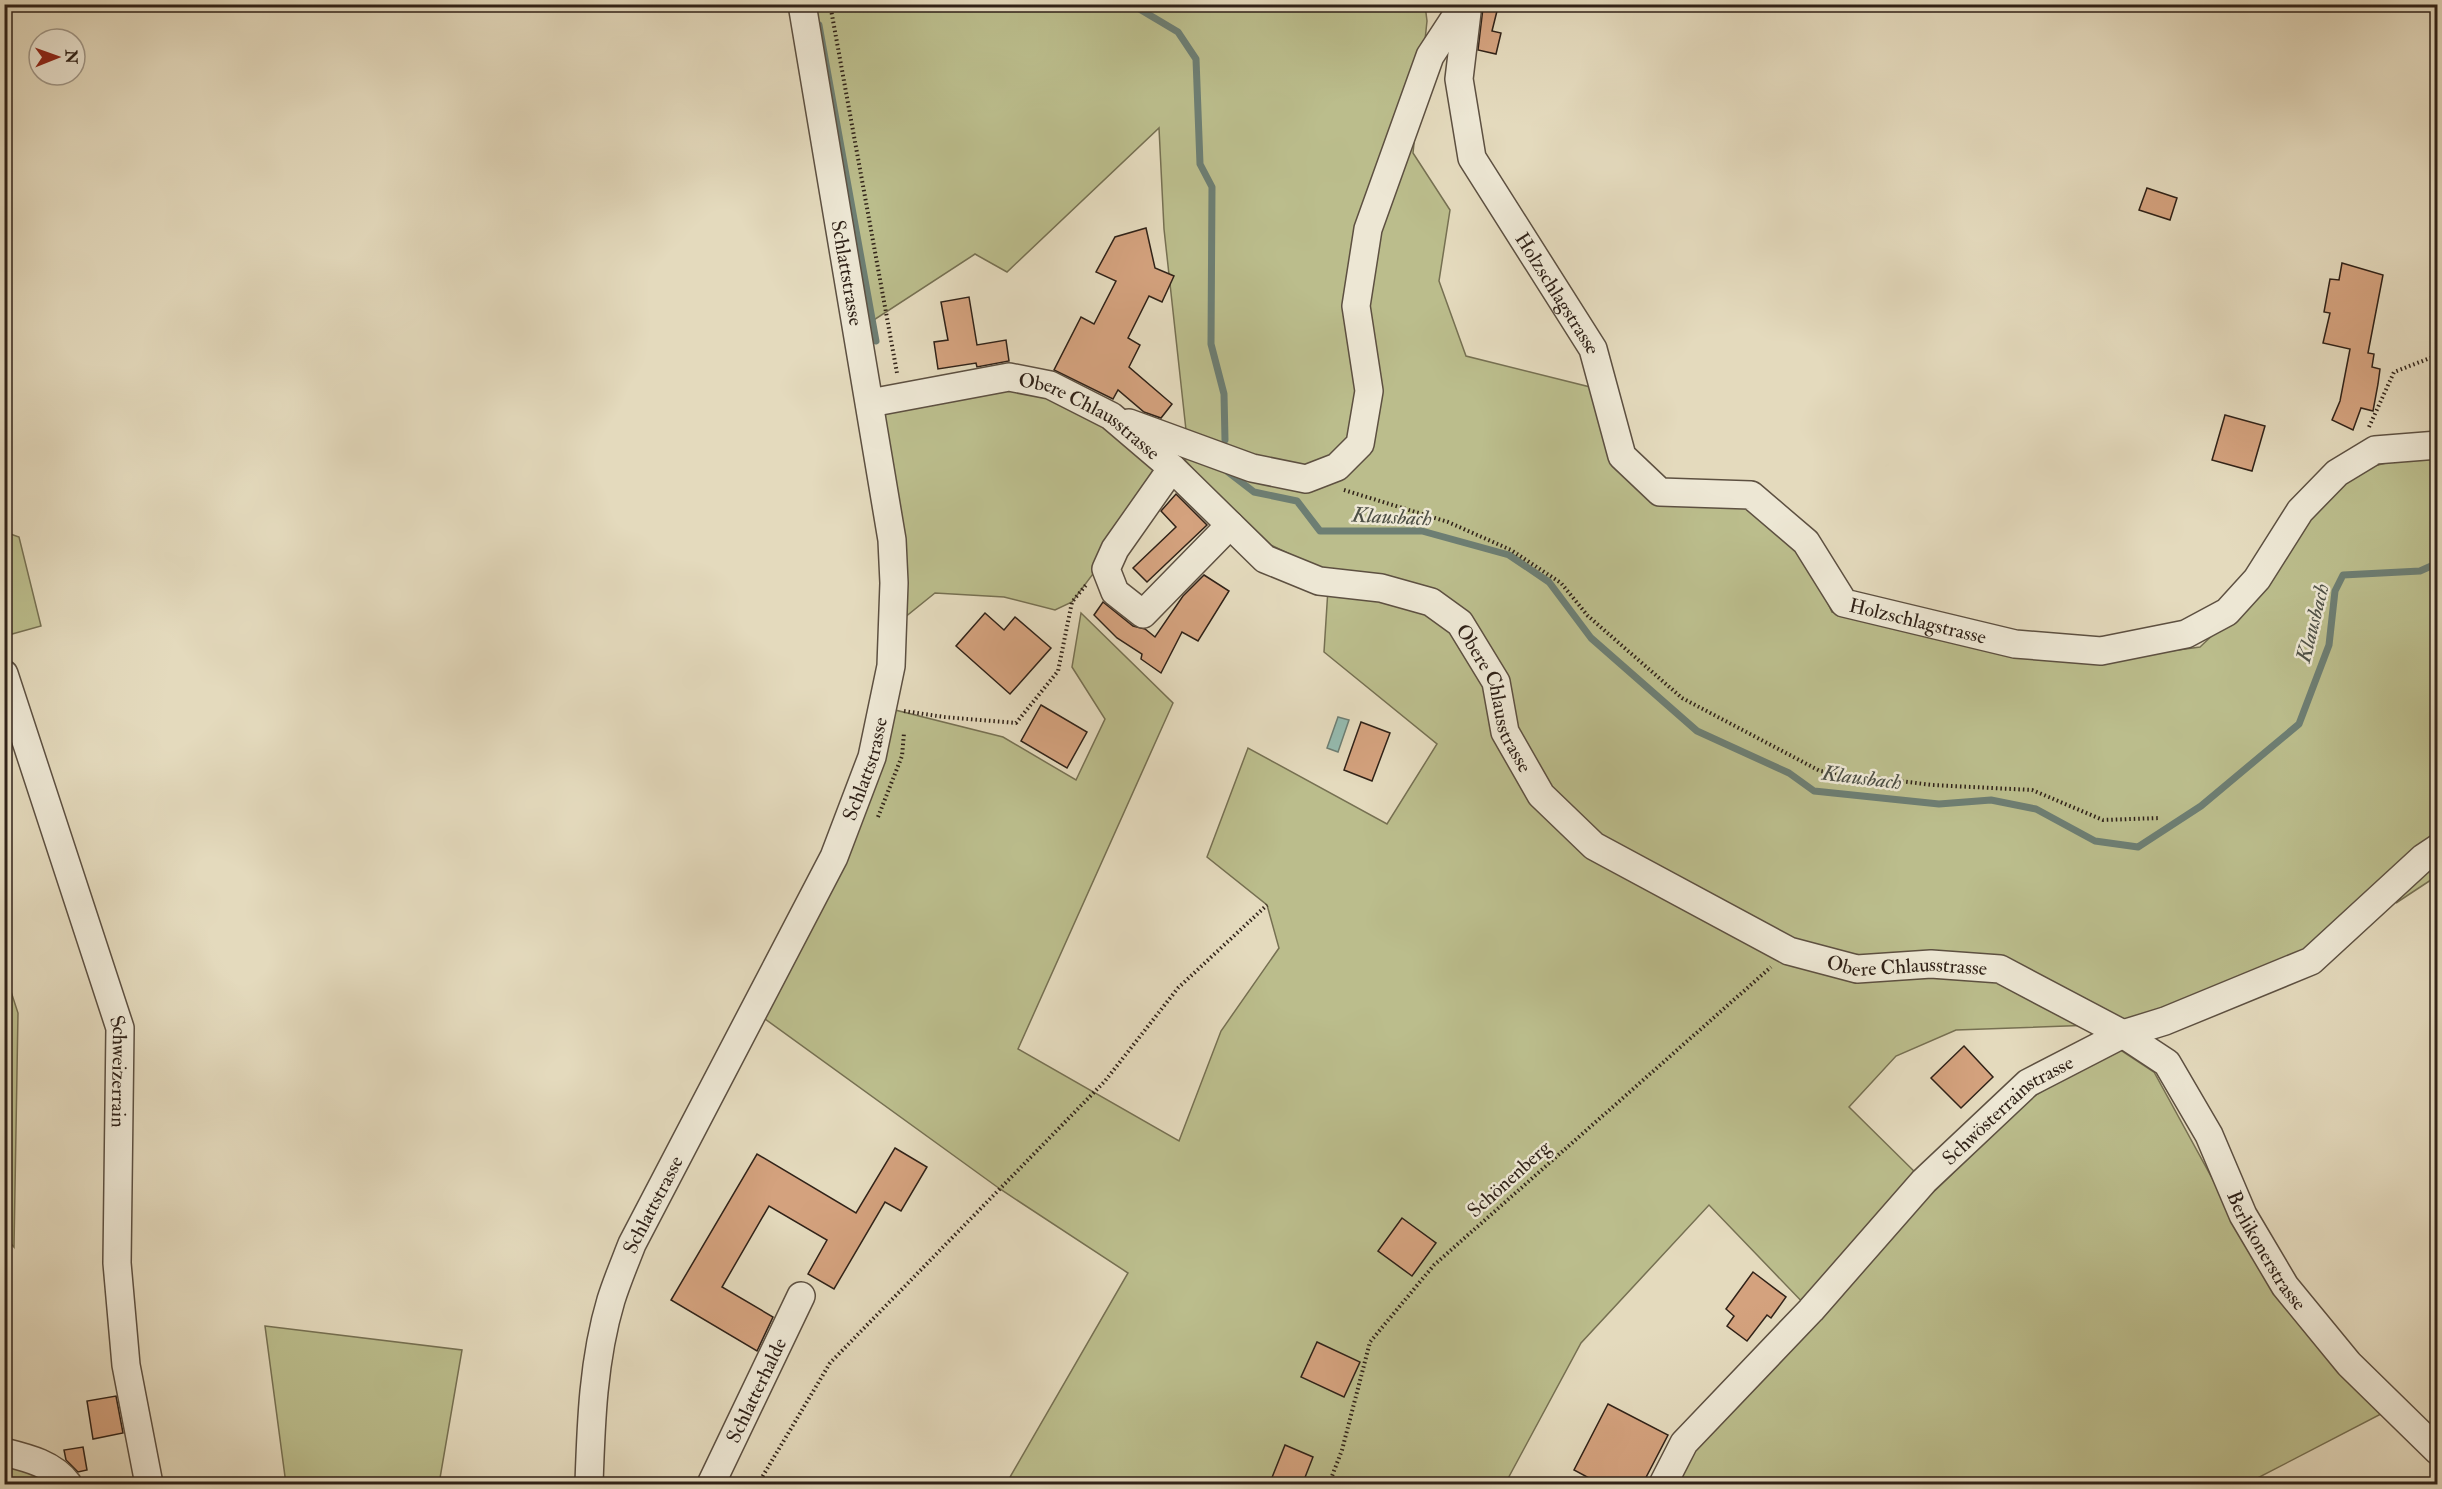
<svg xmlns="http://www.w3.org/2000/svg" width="2442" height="1489" font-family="'IM FELL Double Pica',serif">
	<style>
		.green { fill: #bbbd8c; stroke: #767052; stroke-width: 1.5 }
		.water { fill: #95bbb0; stroke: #6d7e73; stroke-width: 1.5 }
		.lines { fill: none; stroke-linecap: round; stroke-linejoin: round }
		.stream { stroke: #6d7e73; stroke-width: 7 }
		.building { fill: #d4a27e; stroke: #302218; stroke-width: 1.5 }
		.minor-casing { stroke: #5d5041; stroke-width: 30 }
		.path { stroke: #302218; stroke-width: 4; stroke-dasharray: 1.5 3; stroke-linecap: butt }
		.minor { stroke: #ede7d4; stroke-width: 27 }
		.labels { text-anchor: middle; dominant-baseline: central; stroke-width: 5; stroke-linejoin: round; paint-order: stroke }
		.street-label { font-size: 20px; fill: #302218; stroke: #ede7d4 }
		.water-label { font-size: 21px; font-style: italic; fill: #4e5046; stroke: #ede7d4 }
	</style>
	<rect width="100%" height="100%" fill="#e4dabd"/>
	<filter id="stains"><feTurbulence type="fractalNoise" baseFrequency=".00333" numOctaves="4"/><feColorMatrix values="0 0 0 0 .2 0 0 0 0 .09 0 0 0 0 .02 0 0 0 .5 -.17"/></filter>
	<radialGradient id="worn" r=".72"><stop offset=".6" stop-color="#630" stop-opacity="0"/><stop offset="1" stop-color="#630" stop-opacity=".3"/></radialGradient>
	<g class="green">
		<polygon points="802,5 1425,5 1427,21 1413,153 1450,210 1439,281 1466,356 1590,387 1657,499 1752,504 1802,546 1832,612 2009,652 2096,661 2200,647 2265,585 2306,514 2358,470 2398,460 2437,454 2437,848 2305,956 2121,1024 1956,1030 1896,1056 1849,1107 1924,1181 1818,1303 2031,1098 2116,1047 2154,1072 2229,1209 2381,1414 2246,1484 1698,1484 1668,1473 1810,1310 1709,1205 1581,1343 1505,1484 1006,1484 1128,1273 1000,1189 754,1011 883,707 1003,737 1076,780 1105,719 1072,667 1081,613 1173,703 1018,1049 1179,1141 1221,1031 1279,948 1267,905 1207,857 1248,748 1387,824 1437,744 1324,652 1329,573 1254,537 1185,460 1186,430 1164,229 1159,128 1007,272 975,254 857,331"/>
		<polygon points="1050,385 1172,468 1072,602 1055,610 1004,597 935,593 894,626 870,403"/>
		<polygon points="5,532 19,537 41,626 5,636"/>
		<polygon points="2437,863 2437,876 2396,903 2422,873"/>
		<polygon points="4,970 18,1013 14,1247 4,1236"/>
		<polygon points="265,1326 462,1350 439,1484 286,1484"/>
		<polygon points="5,1452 68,1484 5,1484"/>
	</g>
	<polygon class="water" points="1338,717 1349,720 1338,752 1327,748"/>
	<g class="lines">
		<g class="stream">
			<polyline points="1131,4 1178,32 1196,59 1200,164 1212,187 1211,344 1224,394 1225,440"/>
			<polyline points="819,25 876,341"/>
			<polyline points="1228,472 1254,492 1297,501 1320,531 1422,531 1509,555 1549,582 1591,638 1697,731 1789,773 1814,791 1939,804 1991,800 2036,809 2095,841 2138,847 2201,806 2299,724 2329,645 2335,591 2343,575 2420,571 2438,563"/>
		</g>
	</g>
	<g class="building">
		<polygon points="1483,8 1497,11 1492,31 1501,33 1496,54 1478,50"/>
		<polygon points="2147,188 2177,198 2170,220 2139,210"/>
		<polygon points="1146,228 1155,268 1174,276 1162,302 1149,296 1128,338 1140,345 1129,367 1172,404 1161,418 1144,412 1118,390 1113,399 1054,370 1081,317 1094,324 1116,281 1096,272 1115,237"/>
		<polygon points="2342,263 2383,275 2368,353 2374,354 2372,367 2380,369 2378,384 2373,411 2361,408 2353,430 2332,420 2340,401 2350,349 2323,343 2330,313 2324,312 2330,279 2339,280"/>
		<polygon points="969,297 977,345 1006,340 1009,361 977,367 976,363 938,369 934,342 948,340 941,302"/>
		<polygon points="2225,415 2265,426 2252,471 2212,460"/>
		<polygon points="1176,494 1207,525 1147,582 1133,568 1176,527 1161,511"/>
		<polygon points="1204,575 1229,591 1198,641 1182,632 1161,673 1141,659 1142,654 1117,638 1094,615 1103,602 1133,626 1145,629 1155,637 1183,596"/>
		<polygon points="985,613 1004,630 1015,617 1051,648 1010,694 956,646"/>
		<polygon points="1041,705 1087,732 1067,768 1021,741"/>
		<polygon points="1361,722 1390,733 1372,781 1344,770"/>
		<polygon points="1964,1046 1993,1077 1961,1108 1931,1078"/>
		<polygon points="895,1148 927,1167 901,1211 885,1202 834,1289 808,1274 827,1240 769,1206 722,1287 773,1317 757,1351 671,1300 757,1154 856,1213"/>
		<polygon points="1402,1218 1436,1243 1412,1276 1378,1251"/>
		<polygon points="1753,1272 1786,1297 1771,1318 1767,1315 1747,1341 1727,1326 1734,1316 1726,1309"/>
		<polygon points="1317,1342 1360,1362 1344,1397 1301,1377"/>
		<polygon points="116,1396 123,1433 93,1439 87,1401"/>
		<polygon points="1608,1404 1668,1435 1642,1485 1602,1485 1574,1470"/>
		<polygon points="1285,1445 1313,1457 1302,1485 1269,1485"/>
		<polygon points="83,1447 87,1470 78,1472 66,1460 64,1450"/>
	</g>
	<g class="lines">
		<defs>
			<g id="minor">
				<path id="s1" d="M1468,4l-9,75 13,79 121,191 29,107 38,36 91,3 55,47 38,61 171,41 86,7 85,-17 41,-22 30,-33 43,-68 37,-38 38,-23 63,-5"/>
				<path id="s2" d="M870,403l139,-26 41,8 61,31 61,52 93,91 54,22 62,7 50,14 29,21 36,59 9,50 36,63 53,51 195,105 68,18 74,-5 69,5 123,65 44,29 42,72 34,80 42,71 64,78 89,87"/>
				<polyline points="1129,423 1252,468 1306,479 1337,467 1360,444 1369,391 1356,306 1368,229 1430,56 1464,4"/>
				<polyline points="1172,468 1115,549 1106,569 1115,592 1143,614 1230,525"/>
				<path id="s3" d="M4,674l116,354 -3,235 9,102 23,119"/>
				<path d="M4,1452c24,6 49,12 64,32"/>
				<path id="s4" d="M589,1484c2,-61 4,-124 22,-184 6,-19 14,-38 21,-56l202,-387 38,-100 19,-91 3,-83 -2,-43 -90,-536"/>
				<path id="s5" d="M711,1484l90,-188"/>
				<path id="s6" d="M1663,1484l21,-41 127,-133 113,-129 104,-98 95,-49 42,-13 146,-60 112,-103 15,-10"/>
			</g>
		</defs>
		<use href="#minor" class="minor-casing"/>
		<g class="path">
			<polyline points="830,4 897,373"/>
			<polyline points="2369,427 2394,372 2438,355"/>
			<polyline points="1344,490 1448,522 1511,550 1561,583 1588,616 1682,698 1820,771 1932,785 2032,790 2103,820 2160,818"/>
			<polyline points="904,711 944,717 1016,723 1058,671 1072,602 1086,585"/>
			<polyline points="878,817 902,756 904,733"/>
			<polyline points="758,1484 830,1363 1105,1081 1178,988 1267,905"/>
			<polyline points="1329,1484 1342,1450 1370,1342 1434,1265 1771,967"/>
		</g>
		<use href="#minor" class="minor"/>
	</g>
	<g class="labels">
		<g class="street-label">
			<text transform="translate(847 273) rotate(80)">Schlattstrasse</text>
			<text stroke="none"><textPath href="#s1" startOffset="316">Holzschlagstrasse</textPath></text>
			<text stroke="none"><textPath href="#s2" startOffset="232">Obere Chlausstrasse</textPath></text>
			<text stroke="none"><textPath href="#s1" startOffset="856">Holzschlagstrasse</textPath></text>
			<text stroke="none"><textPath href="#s2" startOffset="754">Obere Chlausstrasse</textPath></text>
			<text stroke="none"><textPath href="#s4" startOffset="776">Schlattstrasse</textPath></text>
			<text stroke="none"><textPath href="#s2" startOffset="1278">Obere Chlausstrasse</textPath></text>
			<text stroke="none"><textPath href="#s3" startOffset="416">Schweizerrain</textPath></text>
			<text stroke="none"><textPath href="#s6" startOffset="512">Schwösterrainstrasse</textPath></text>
			<text transform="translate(1509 1179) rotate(-42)">Schönenberg</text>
			<text stroke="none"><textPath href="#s4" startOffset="290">Schlattstrasse</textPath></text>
			<text stroke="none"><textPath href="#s2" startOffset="1776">Berlikonerstrasse</textPath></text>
			<text stroke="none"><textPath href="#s5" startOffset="104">Schlatterhalde</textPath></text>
		</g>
		<g class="water-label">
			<text transform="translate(1392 517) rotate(3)">Klausbach</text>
			<text transform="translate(2313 623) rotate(-76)">Klausbach</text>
			<text transform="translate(1862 778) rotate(7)">Klausbach</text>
		</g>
	</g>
	<rect width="2442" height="1489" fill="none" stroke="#e4dabd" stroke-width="24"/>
	<rect x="6" y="6" width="2430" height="1477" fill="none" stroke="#302218" stroke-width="3"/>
	<rect x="12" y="12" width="2418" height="1465" fill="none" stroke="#302218" stroke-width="1.5"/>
	<g transform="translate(57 57) rotate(89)"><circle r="28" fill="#ede7d4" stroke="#a19889" stroke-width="1.5"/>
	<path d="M0-4.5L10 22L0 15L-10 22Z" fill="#8f2418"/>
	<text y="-9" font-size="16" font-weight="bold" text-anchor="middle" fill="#302218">N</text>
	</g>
	<rect width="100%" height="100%" filter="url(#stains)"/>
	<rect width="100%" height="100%" fill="url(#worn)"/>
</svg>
